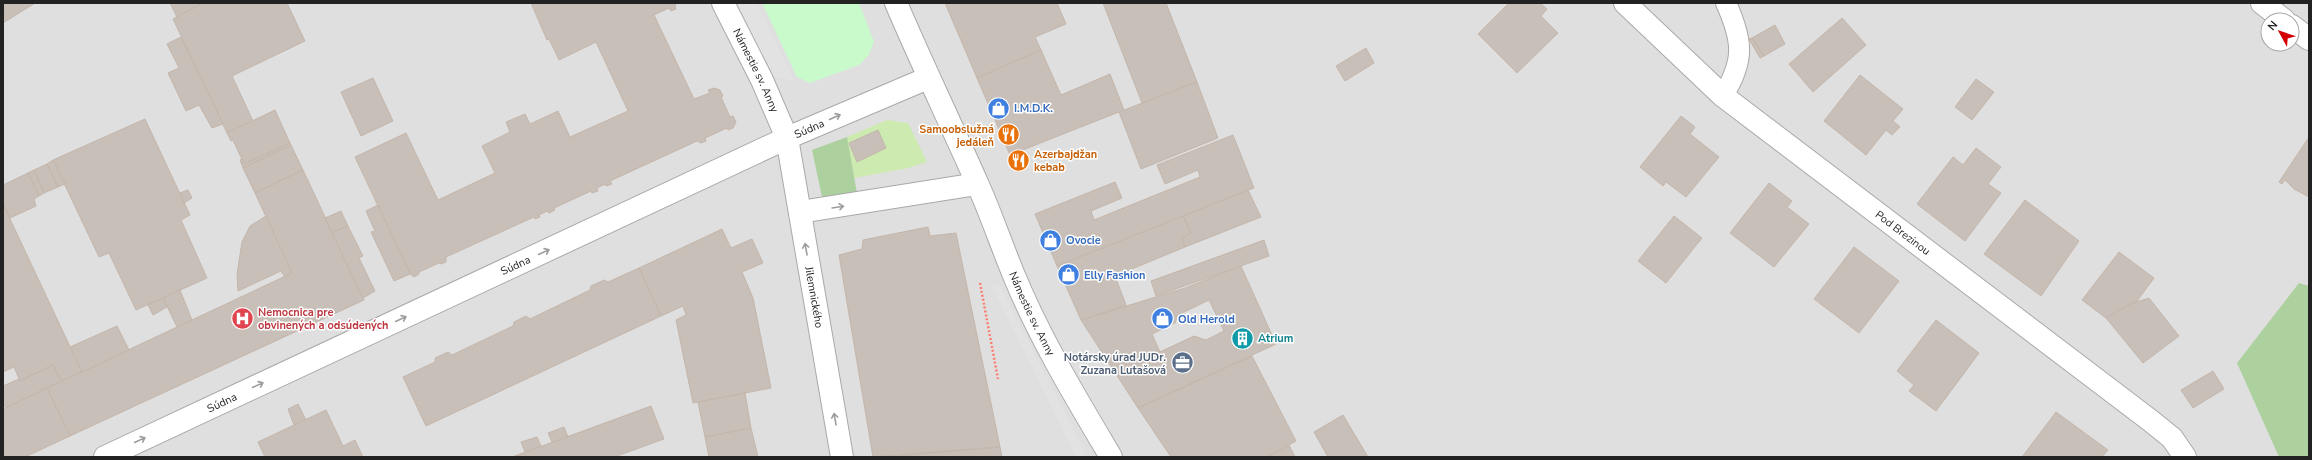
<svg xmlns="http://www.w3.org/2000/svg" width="2312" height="460" font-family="'Nunito Sans',sans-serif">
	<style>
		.residential { fill: #e0dfdf; fill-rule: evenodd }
		.grass { fill: #cdebb0 }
		.forest { fill: #add19e }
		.park { fill: #c8facc }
		.parking { fill: #e2e2e2 }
		.building { fill: #c7bfb8; stroke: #c4b6ab; fill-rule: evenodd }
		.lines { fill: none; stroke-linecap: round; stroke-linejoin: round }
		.lane-casing { stroke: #a9a9a9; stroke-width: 22 }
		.street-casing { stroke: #a9a9a9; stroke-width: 24 }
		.path { stroke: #fa8072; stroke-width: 2.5; stroke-dasharray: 2 2; stroke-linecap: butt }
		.lane { stroke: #fff; stroke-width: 20 }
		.street { stroke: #fff; stroke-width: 22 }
		.oneway { stroke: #9c9c9c }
		.labels { text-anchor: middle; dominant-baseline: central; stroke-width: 3; stroke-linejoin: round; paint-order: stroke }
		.street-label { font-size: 11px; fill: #222; stroke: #fff }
		.shop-label { font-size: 11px; font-weight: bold; fill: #366cbe; stroke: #fff; text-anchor: start }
		.food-label { font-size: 11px; font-weight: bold; fill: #c56008; stroke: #fff; text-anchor: end }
		.health-label { font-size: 11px; font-weight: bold; fill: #be3a42; stroke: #fff; text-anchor: start }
		.culture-label { font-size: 11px; font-weight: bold; fill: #0d838f; stroke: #fff; text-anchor: start }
		.service-label { font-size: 11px; font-weight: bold; fill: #4e5e75; stroke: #fff; text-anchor: end }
	</style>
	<rect width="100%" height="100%" fill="#f2efe9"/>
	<path class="residential" d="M3,3h2306v454h-2306zM2268,20h24v24h-24z"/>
	<polygon class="grass" points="887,120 908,123 927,162 908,168 854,178 847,137"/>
	<g class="forest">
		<polygon points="847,137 857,193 822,197 812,150"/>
		<polygon points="2299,283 2309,286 2309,457 2279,457 2237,363"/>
	</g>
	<polygon class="park" points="762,3 859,3 874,42 868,56 859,65 810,83 797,77"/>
	<g class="parking">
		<polygon points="737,3 757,3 794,81 773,76"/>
		<polygon points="999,284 1086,455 1082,457 1076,457 992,286"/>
	</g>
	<g class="building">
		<polygon points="3,3 35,3 3,23"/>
		<polygon points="170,3 203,3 177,17"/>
		<polygon points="203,3 287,3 305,41 232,76 253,121 227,133 173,19"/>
		<polygon points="531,3 677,3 675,6 676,9 671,11 669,8 654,15 694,99 710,93 708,90 714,88 720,90 723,96 721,97 730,117 733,116 736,122 733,128 728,130 727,128 705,138 706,141 701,143 697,141 610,181 612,184 606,186 605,184 597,188 598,191 592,193 591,191 554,208 555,210 549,213 547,211 539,215 540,217 535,219 534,217 446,257 446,262 441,264 439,263 419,272 419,274 414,277 410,274 355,157 406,133 438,200 495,173 482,146 510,132 506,122 525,114 530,124 558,111 570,137 628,111 596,42 559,60 549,39 547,40"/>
		<polygon points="945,3 1057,3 1066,24 1035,37 1041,50 977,78"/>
		<polygon points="1103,3 1166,3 1197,82 1142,103"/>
		<polygon points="1509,3 1540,3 1547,9 1541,16 1558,33 1517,73 1478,34"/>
		<polygon points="1842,18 1866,45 1813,92 1789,64"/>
		<polygon points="1775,25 1785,44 1764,56 1752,38"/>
		<polygon points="181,37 223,124 212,128 199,105 186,111 168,73 179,68 167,44"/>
		<polygon points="1752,38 1764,56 1760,58 1749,39"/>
		<polygon points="1366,48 1374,63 1345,81 1336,66"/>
		<polygon points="1041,50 1061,95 1110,74 1124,110 1010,155 977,78"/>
		<polygon points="1860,75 1903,109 1893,121 1900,127 1892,135 1886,130 1866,155 1824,121"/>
		<polygon points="373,78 393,121 361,136 341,92"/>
		<polygon points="1976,79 1994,92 1972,120 1955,107"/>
		<polygon points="1197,82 1218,138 1141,169 1119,112"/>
		<polygon points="275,110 290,143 244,164 233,140 231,141 227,133"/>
		<polygon points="1681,116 1695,127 1690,134 1719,157 1686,197 1666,182 1663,186 1640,167"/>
		<polygon points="145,119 190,215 181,220 207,278 136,310 109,253 99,257 53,160"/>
		<polygon points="878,130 886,148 857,162 849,143"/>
		<polygon points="1233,135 1254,188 1057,266 1035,214 1115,182 1122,198 1091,211 1094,220 1200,177 1198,170 1165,184 1157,165"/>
		<polygon points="2309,137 2309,197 2294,189 2285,180 2282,184 2279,182"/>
		<polygon points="290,143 291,145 243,168 240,160 242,159 244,164"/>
		<polygon points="291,145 303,170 255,193 243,168"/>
		<polygon points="1976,148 2001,167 1988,184 2001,193 1965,241 1917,204 1953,157 1963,165"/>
		<polygon points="53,160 65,184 58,187 47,164"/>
		<polygon points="47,164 58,187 44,193 34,170"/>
		<polygon points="34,170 44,193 39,196 28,173"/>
		<polygon points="303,170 364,300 70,436 47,388 292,273 255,193"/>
		<polygon points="28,173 39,196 34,199 36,206 10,218 3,203 3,185"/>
		<polygon points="1769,183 1792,201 1787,207 1809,224 1774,267 1730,233"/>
		<polygon points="188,190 192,198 184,203 180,193"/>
		<polygon points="1248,190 1261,217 1185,247 1182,238 1191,233 1183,216"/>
		<polygon points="2025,200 2079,241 2041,296 1984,254"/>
		<polygon points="3,204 82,372 61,381 53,365 20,381 14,367 3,372"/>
		<polygon points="378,205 410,274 394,281 371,232 375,231 366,211"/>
		<polygon points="341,211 348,226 332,233 325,218"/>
		<polygon points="266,216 292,273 285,277 281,271 238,291 237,274 242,242 250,226"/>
		<polygon points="1183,216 1191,233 1182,238 1185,247 1115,276 1126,305 1081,320 1057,266"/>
		<polygon points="1674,216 1702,238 1666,283 1638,261"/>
		<polygon points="348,226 363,256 359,258 375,291 363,298 332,233"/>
		<polygon points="928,227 930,236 956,233 1000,447 873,457 839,255 862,249 863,240"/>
		<polygon points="722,229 731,248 752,239 763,263 742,272 753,298 771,388 693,403 676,320 686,315 683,306 661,316 639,268"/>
		<polygon points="1264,240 1269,256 1156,296 1151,281"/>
		<polygon points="1854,247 1899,281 1859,333 1814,299"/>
		<polygon points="2119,252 2154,278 2137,301 2106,318 2082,300"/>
		<path d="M1241,266l35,78 -138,64 -57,-88 104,-32zM1209,300l15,31 -18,9 -12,-4 -34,16 -8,-18 23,-11 3,-8z"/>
		<polygon points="639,268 661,316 426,426 403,377 435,362 435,358 448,352 452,355 513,326 514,322 526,316 530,319 590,290 591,286 604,280 608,282"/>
		<polygon points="180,290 192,320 177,327 163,298"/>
		<polygon points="163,298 167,307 153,315 148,305"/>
		<polygon points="2149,298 2179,336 2143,363 2106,318 2130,304"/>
		<polygon points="1936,320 1979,353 1936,411 1909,391 1914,385 1897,371"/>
		<polygon points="117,326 129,350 82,372 70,347"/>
		<polygon points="1252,356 1296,441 1267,457 1171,457 1138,408"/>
		<polygon points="53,365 61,381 6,408 3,403 3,386 19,379 20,381"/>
		<polygon points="2213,371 2224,389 2193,408 2181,390"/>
		<polygon points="47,388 70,436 25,457 3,457 3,409"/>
		<polygon points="745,393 751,428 705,437 698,402"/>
		<polygon points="298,404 306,420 294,425 288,409"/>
		<polygon points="651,406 664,439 614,457 512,457"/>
		<polygon points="326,410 343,446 355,440 363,457 265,457 258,442"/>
		<polygon points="2056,412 2108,450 2102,457 2022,457"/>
		<polygon points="1343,415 1368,457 1328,457 1314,432"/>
		<polygon points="564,427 568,437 552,442 548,433"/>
		<polygon points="751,428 758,457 709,457 705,437"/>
		<polygon points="537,437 541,446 525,452 521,442"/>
		<polygon points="1289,445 1295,457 1267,457"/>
		<polygon points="1000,447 1002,457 885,457"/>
	</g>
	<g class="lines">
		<defs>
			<path id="lane" d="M1723,96c22,-36 20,-55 3,-93"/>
			<g id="street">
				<path id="s1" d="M723,3l39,77 25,58 55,319"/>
				<path id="s2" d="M896,3c26,61 55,121 82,182 13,29 23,59 35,88 26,64 63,125 98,184"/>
				<path id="s3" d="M1625,3l98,93 428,325 21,17 13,19"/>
				<polyline points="2262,3 2284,20"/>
				<polyline points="2292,26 2309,39"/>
				<polyline points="800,212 977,184"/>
				<path id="s4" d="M105,457l682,-319 141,-60"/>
			</g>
		</defs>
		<use href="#lane" class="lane-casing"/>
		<use href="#street" class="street-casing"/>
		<polyline class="path" points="980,283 998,379"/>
		<use href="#lane" class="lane"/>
		<use href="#street" class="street"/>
	</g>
	<defs><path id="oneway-shaft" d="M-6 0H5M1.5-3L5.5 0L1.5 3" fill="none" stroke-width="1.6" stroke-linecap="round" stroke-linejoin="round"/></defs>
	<g class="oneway">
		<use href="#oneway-shaft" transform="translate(835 117) rotate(-24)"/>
		<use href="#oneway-shaft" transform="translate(838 207) rotate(-9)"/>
		<use href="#oneway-shaft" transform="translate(806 249) rotate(-100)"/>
		<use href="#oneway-shaft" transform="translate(544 252) rotate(-25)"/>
		<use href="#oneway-shaft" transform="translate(401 319) rotate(-25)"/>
		<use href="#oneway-shaft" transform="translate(258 385) rotate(-25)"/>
		<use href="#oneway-shaft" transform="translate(835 419) rotate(-100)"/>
		<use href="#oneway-shaft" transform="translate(140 440) rotate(-25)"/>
	</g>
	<defs>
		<symbol id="shop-disc" viewBox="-11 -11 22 22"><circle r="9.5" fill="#3f7fe0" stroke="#fff"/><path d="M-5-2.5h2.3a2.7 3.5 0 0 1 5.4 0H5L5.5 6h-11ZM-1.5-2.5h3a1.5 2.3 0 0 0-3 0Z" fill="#fff"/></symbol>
		<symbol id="restaurant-disc" viewBox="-11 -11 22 22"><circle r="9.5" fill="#e8710a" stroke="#fff"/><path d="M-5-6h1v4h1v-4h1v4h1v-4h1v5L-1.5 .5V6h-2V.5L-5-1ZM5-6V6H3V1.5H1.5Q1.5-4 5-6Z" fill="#fff"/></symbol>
		<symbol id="hospital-disc" viewBox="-11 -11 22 22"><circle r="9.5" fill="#e0444e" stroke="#fff"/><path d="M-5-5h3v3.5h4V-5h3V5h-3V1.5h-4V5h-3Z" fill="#fff"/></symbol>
		<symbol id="building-disc" viewBox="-11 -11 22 22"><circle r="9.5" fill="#0f9aa8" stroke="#fff"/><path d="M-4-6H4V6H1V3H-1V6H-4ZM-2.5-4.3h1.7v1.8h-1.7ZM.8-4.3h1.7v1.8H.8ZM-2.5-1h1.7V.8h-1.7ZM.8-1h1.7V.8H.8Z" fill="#fff"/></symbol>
		<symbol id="office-disc" viewBox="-11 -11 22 22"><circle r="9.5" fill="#5c6f8a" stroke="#fff"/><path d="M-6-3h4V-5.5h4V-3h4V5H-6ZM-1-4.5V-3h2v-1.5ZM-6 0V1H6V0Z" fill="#fff"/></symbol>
	</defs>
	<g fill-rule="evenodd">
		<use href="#shop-disc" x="986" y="96" width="25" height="25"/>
		<use href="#restaurant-disc" x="996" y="122" width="25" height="25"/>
		<use href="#restaurant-disc" x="1006" y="148" width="25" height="25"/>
		<use href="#shop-disc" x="1038" y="228" width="25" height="25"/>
		<use href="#shop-disc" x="1056" y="262" width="25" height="25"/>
		<use href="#hospital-disc" x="230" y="306" width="25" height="25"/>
		<use href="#shop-disc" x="1150" y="306" width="25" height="25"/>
		<use href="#building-disc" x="1230" y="326" width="25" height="25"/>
		<use href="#office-disc" x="1170" y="350" width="25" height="25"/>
	</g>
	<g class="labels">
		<g class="street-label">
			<text stroke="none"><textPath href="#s1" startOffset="75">Námestie sv. Anny</textPath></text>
			<text stroke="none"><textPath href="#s4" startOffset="777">Súdna</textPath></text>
			<text stroke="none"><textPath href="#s3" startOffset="361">Pod Brezinou</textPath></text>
			<text stroke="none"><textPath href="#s4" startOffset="453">Súdna</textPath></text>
			<text stroke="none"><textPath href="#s1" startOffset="311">Jilemnického</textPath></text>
			<text stroke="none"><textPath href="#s2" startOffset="339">Námestie sv. Anny</textPath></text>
			<text stroke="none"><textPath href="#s4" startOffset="129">Súdna</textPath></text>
		</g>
		<g class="shop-label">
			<text x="1014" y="108">I.M.D.K.</text>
			<text x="1066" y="240">Ovocie</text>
			<text x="1084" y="275">Elly Fashion</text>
			<text x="1178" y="319">Old Herold</text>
		</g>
		<g class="food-label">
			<text x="994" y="129">Samoobslužná<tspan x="994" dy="13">jedáleň</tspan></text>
			<text x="1034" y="154" text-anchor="start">Azerbajdžan<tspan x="1034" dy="13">kebab</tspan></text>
		</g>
		<g class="health-label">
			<text x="258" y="312">Nemocnica pre<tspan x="258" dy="13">obvinených a odsúdených</tspan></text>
		</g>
		<g class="culture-label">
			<text x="1258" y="338">Atrium</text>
		</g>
		<g class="service-label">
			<text x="1166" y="357">Notársky úrad JUDr.<tspan x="1166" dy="13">Zuzana Lutašová</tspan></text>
		</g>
	</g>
	<rect width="2312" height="460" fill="none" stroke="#222222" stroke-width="8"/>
	<g transform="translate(2280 32) rotate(310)"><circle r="19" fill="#ffffff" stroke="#a7a7a7"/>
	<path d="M0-3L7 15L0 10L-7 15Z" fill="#d40000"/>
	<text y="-6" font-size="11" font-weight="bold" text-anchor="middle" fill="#222222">N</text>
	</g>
</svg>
